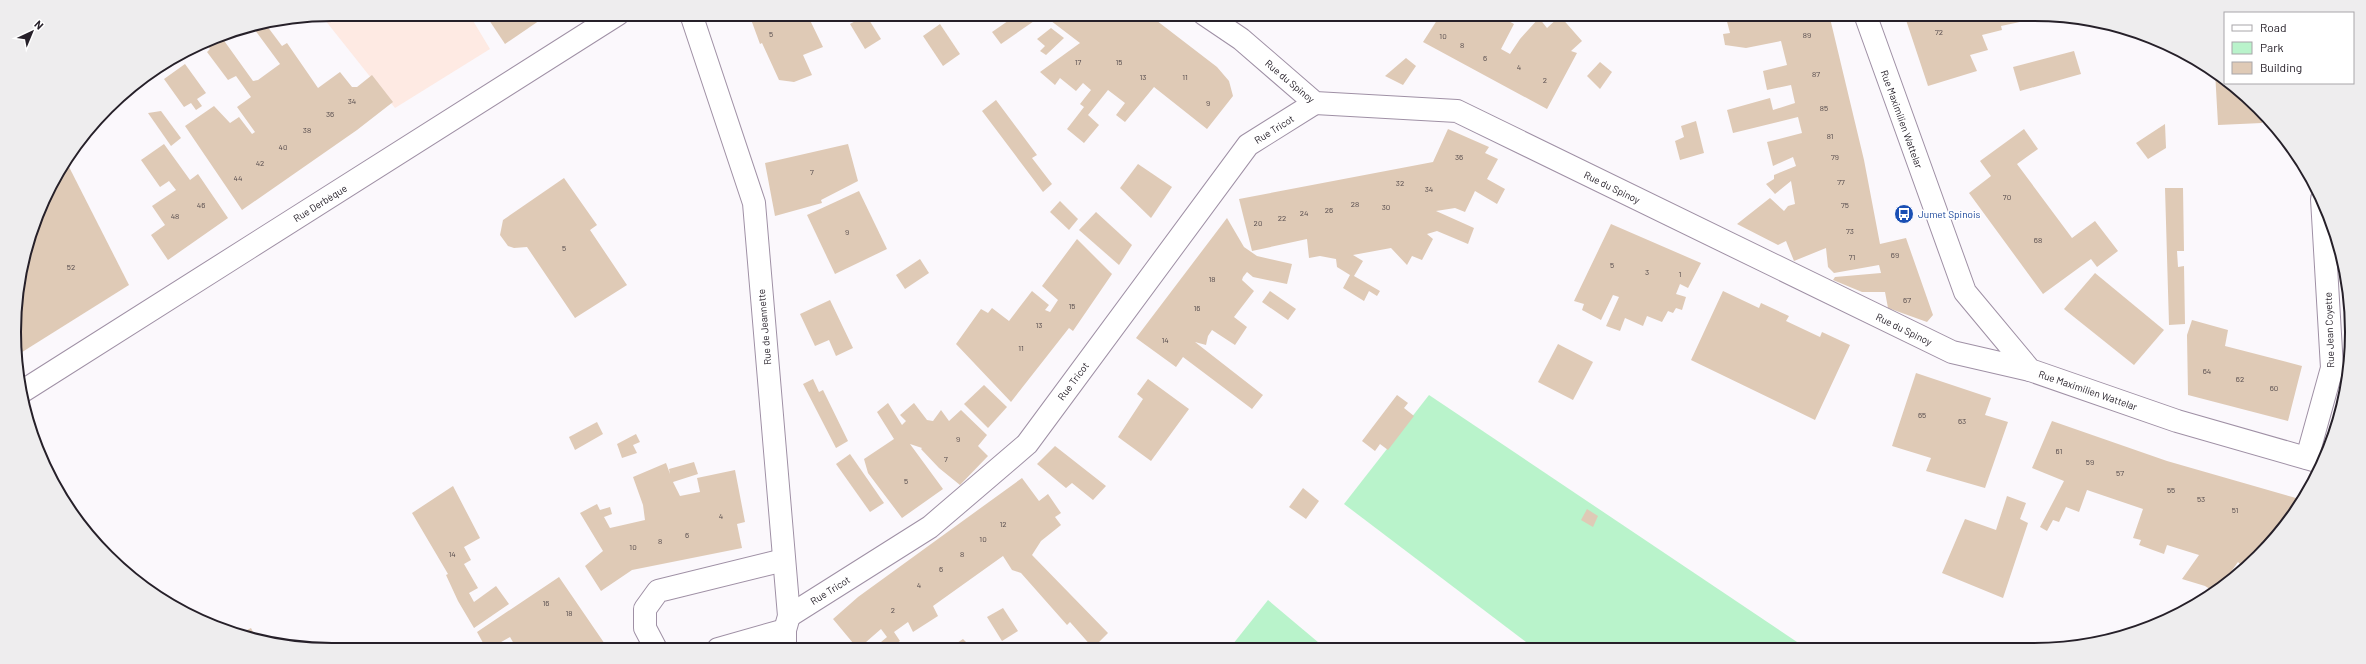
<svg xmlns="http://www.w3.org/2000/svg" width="2366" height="664" font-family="Barlow,sans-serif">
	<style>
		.education { fill: #feeae3 }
		.green { fill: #b9f3cb }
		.building { fill: #dfcab6 }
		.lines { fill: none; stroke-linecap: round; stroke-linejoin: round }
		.street-casing { stroke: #9f90a5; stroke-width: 24 }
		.secondary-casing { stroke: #9f90a5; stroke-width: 24 }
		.street { stroke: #fff; stroke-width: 22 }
		.secondary { stroke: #fff; stroke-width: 22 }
		.labels { text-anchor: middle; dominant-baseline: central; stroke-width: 3; stroke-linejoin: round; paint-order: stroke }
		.number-label { font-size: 8px; fill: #544a4c }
		.street-label { font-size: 10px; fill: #262029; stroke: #fff }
		.transit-label { font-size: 10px; fill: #164399; stroke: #fff; text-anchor: start }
		.rim { fill: none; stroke: #262029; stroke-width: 2 }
	</style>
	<rect width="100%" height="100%" fill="#fbf8fc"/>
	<polygon class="education" points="332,14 469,14 490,49 395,108 321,15"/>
	<g class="green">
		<polygon points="1429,395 1806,648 1534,648 1344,504"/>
		<polygon points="1268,600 1325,648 1229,649"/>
	</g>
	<g class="building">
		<polygon points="485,14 549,14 505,44"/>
		<polygon points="749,14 807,14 823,47 803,55 812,75 794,82 779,80 762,43 760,44"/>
		<polygon points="1018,14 1034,14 1037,19 1001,44 992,32"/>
		<polygon points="1042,14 1148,14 1217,67 1229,81 1233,96 1207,129 1154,87 1125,122 1116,115 1125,103 1108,90 1088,115 1099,125 1084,143 1067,129 1084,107 1080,104 1091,90 1083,83 1076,91 1060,78 1055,85 1040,72 1080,43"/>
		<polygon points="1441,14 1496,14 1514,24 1501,49 1510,54 1520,39 1539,18 1547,28 1560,16 1582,41 1571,51 1577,53 1547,109 1423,42"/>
		<polygon points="1725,14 1829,14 1864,160 1880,244 1906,238 1933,315 1927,322 1888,308 1885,292 1862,292 1833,280 1835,277 1881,273 1879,265 1834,273 1828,267 1826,248 1794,261 1786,241 1778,245 1737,224 1770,198 1784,211 1788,206 1795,204 1791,181 1775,194 1766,184 1774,179 1774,175 1796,166 1793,157 1773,166 1767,142 1802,133 1798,117 1733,133 1727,110 1770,98 1773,110 1795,103 1791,85 1767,90 1763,71 1787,65 1781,41 1746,48 1725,45 1723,34 1730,33"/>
		<polygon points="1904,14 2034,14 2048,16 2001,26 2002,30 1982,35 1988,50 1970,55 1977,71 1928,86"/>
		<polygon points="866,15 881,39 865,49 850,24"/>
		<polygon points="264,22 282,46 287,43 318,88 340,72 352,87 357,87 372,75 393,102 357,130 242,210 185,126 214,106 230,123 239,117 252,134 255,132 237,107 251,97 236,76 228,80 207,52 210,49 205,42 220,35 253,81 258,80 280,64 252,26"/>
		<polygon points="940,24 960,54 943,66 923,36"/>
		<polygon points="1051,28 1064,38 1046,55 1040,51 1045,46 1037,39"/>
		<polygon points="2074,51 2081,74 2020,91 2013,67"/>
		<polygon points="1406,58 1416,66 1403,85 1385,76"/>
		<polygon points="1600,62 1612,72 1600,89 1587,76"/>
		<polygon points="185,64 206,93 197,99 202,106 196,110 191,103 184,107 164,79"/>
		<polygon points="2215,71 2225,79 2225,83 2229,83 2259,107 2261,110 2262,123 2218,125"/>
		<polygon points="996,100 1037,155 1032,158 1052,184 1043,192 982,111"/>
		<polygon points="161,111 181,138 171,146 148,113"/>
		<polygon points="1696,121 1704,153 1680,160 1675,141 1684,137 1681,126"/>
		<polygon points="2165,124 2166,148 2148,159 2136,143"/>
		<polygon points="1448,129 1489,147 1485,153 1498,159 1487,179 1505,189 1497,204 1475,191 1465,212 1455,208 1436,211 1474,228 1468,244 1437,231 1427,234 1433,239 1422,260 1412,256 1407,265 1391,248 1353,255 1363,261 1354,276 1380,291 1377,296 1369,291 1364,301 1343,288 1350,275 1337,267 1336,259 1320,256 1309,258 1307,239 1252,251 1239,199 1433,162"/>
		<polygon points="2024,129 2038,149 2017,164 2072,238 2095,221 2118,251 2097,267 2091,259 2043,294 1969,193 1991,176 1980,161"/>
		<polygon points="164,144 190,180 198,174 228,218 168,260 151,235 165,225 152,206 176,190 169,181 160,187 141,160"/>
		<polygon points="848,144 858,181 821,200 822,203 775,216 765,163"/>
		<polygon points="66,161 129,285 19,354 15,311 25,249 47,192"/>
		<polygon points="1138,164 1172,187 1151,218 1120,188"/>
		<polygon points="564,178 597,225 590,230 627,285 575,318 527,247 514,248 508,246 500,235 503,220"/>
		<polygon points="2165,188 2183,188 2184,251 2177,251 2178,267 2184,266 2185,324 2169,325"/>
		<polygon points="859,191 887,249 835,274 807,215"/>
		<polygon points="1060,201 1078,219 1069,230 1050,212"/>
		<polygon points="1096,212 1132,245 1119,265 1079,230"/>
		<polygon points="1227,218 1244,247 1257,256 1292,264 1287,284 1253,277 1247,272 1243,277 1242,280 1254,291 1234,317 1247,327 1235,345 1212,330 1208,336 1206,345 1195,342 1263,395 1252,409 1183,357 1176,367 1136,338"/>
		<polygon points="1611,224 1701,263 1688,288 1680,284 1676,294 1686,297 1682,310 1676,308 1673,313 1668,311 1662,322 1647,316 1643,326 1625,318 1620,331 1606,326 1619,297 1613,295 1601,320 1582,310 1584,304 1574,301"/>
		<polygon points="1077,239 1112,274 1073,331 1069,328 1011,402 956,344 981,309 988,313 992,308 1009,321 1032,291 1049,305 1045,310 1050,312 1058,300 1042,286"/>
		<polygon points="920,259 929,273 905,289 896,275"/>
		<polygon points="2095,273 2164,330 2134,365 2064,309"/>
		<polygon points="1270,291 1296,309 1288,320 1262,302"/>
		<polygon points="1723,291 1759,308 1761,303 1789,316 1786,321 1820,337 1822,332 1850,345 1815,420 1691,360"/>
		<polygon points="830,300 853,348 836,356 829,340 815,346 800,314"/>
		<polygon points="2192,320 2228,330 2225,346 2302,366 2288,421 2188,395 2187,335"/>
		<polygon points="1558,344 1593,362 1573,400 1538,382"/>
		<polygon points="1916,373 1991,398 1985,415 2008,422 1985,488 1926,471 1931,458 1892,446"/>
		<polygon points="813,379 819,392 823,390 848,441 836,448 803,384"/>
		<polygon points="1148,379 1189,409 1151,461 1118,437 1143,399 1137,394"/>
		<polygon points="984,385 1007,407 988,428 964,404"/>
		<polygon points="1397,395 1408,403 1404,408 1414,416 1388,450 1380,444 1375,451 1362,441"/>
		<polygon points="888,403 902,425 906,421 900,415 914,403 927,420 933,421 941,410 949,421 961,410 987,435 978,446 988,456 960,485 939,468 921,449 922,448 910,444 943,489 902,518 868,473 864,459 894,439 877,412"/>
		<polygon points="2052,421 2167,461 2296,498 2292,512 2245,569 2238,562 2221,586 2213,591 2205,586 2182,579 2199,555 2167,545 2164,554 2139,545 2141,540 2133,538 2143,509 2087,490 2079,512 2066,507 2059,522 2053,520 2047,531 2040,527 2064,481 2032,468"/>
		<polygon points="597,422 603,434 575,450 569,437"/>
		<polygon points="636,434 640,442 633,445 637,453 622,458 617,444"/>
		<polygon points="1055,446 1106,486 1093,500 1072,483 1066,488 1037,464"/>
		<polygon points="850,454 884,503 870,512 836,464"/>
		<polygon points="694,462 698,474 673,482 680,496 700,492 697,478 735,470 745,522 737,524 742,548 632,570 601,591 585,566 603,551 580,513 597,504 600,510 610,507 612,514 604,517 610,528 645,520 643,505 633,477 666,463 670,474 669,469"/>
		<polygon points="1022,478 1039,501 1048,494 1061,513 1055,517 1061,525 1041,541 1032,555 1108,633 1093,648 1070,622 1067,625 1021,573 1012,570 1003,556 933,606 938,616 913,632 908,622 894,632 900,641 888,649 885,649 881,642 887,637 881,629 858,649 833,619 858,597"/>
		<polygon points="453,486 480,538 464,547 471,560 464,564 478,588 469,593 474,602 496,586 509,604 474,628 458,601 446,575 448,574 412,513"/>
		<polygon points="1303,488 1319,501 1306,519 1289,507"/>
		<polygon points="2007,496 2026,503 2020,519 2028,523 2003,598 1942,573 1965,519 1996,530"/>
		<polygon points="1587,509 1598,516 1593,527 1581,520"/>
		<polygon points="559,577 609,650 504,650 514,644 510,637 487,650 477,632"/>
		<polygon points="1003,608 1018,631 1002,641 987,617"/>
		<polygon points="251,628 257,640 239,634"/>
		<polygon points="963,639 972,648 957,649 954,645"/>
	</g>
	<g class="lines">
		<defs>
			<g id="street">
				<polyline points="691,14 754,203 789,616 785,630 785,649"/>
				<polyline points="1204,14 1241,39 1315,103 1457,111 1952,352 2030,370"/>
				<polyline points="23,391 618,14"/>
				<polyline points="2307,458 2332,368 2322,199"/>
				<polyline points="789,616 930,527 1027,444 1248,145 1315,103"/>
				<polyline points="656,649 645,628 645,609 658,591 784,560"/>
				<polyline points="718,649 785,630"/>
			</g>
			<polyline id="secondary" points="1865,14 1965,292 2030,370 2177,421 2320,462"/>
		</defs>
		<use href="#street" class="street-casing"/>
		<use href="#secondary" class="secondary-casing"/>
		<use href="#street" class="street"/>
		<use href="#secondary" class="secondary"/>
	</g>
	<defs>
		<symbol id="bus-disc" viewBox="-11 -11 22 22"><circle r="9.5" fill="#1a4fb4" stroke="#fff"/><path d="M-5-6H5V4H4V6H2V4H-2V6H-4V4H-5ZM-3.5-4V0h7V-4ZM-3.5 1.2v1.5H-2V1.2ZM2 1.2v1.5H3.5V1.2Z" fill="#fff"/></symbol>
	</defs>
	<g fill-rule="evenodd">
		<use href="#bus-disc" x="1893" y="203" width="22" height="22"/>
	</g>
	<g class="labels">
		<g class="number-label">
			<text x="1939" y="32">72</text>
			<text x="771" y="34">5</text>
			<text x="1807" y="35">89</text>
			<text x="1443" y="36">10</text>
			<text x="1462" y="45">8</text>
			<text x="1485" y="58">6</text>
			<text x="1078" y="62">17</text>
			<text x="1119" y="62">15</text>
			<text x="1519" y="67">4</text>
			<text x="1816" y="74">87</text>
			<text x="1143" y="77">13</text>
			<text x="1185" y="77">11</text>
			<text x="1545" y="80">2</text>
			<text x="352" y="101">34</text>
			<text x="1208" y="103">9</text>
			<text x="1824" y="108">85</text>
			<text x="330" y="114">36</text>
			<text x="307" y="130">38</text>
			<text x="1830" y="136">81</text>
			<text x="283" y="147">40</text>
			<text x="1459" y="157">36</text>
			<text x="1835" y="157">79</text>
			<text x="260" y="163">42</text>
			<text x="812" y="172">7</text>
			<text x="238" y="178">44</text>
			<text x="1841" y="182">77</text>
			<text x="1400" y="183">32</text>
			<text x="1429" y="189">34</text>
			<text x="2007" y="197">70</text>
			<text x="1355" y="204">28</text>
			<text x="201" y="205">46</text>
			<text x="1845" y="205">75</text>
			<text x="1386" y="207">30</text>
			<text x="1329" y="210">26</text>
			<text x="1304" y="213">24</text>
			<text x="175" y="216">48</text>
			<text x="1282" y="218">22</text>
			<text x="1258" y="223">20</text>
			<text x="1850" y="231">73</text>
			<text x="847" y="232">9</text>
			<text x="2038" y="240">68</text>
			<text x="564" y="248">5</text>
			<text x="1895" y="255">69</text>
			<text x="1852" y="257">71</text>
			<text x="1612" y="265">5</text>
			<text x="71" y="267">52</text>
			<text x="1647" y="272">3</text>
			<text x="1680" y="274">1</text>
			<text x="1212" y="279">18</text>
			<text x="1907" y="300">67</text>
			<text x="1072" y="306">15</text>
			<text x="1197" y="308">16</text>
			<text x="1039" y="325">13</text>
			<text x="1165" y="340">14</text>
			<text x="1021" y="348">11</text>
			<text x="2207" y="371">64</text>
			<text x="2240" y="379">62</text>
			<text x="2274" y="388">60</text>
			<text x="1922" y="415">65</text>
			<text x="1962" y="421">63</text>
			<text x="958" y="439">9</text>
			<text x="2059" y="451">61</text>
			<text x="946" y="459">7</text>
			<text x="2090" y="462">59</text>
			<text x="2120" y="473">57</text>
			<text x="906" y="481">5</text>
			<text x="2171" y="490">55</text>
			<text x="2201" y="499">53</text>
			<text x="2235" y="510">51</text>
			<text x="721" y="516">4</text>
			<text x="1003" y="524">12</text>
			<text x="687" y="535">6</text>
			<text x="983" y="539">10</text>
			<text x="660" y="541">8</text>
			<text x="633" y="547">10</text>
			<text x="452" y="554">14</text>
			<text x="962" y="554">8</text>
			<text x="941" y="569">6</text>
			<text x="919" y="585">4</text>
			<text x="546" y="603">16</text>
			<text x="893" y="610">2</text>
			<text x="569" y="613">18</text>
		</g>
		<g class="street-label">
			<text transform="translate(1290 81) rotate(40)">Rue du Spinoy</text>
			<text transform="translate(1902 119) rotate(70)">Rue Maximilien Wattelar</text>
			<text transform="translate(1274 129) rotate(-32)">Rue Tricot</text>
			<text transform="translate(1612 187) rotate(26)">Rue du Spinoy</text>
			<text transform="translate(320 203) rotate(-32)">Rue Derbèque</text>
			<text transform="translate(764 327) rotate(-95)">Rue de Jeannette</text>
			<text transform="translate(1904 329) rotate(26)">Rue du Spinoy</text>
			<text transform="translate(2329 330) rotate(-92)">Rue Jean Coyette</text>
			<text transform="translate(1073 381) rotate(-53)">Rue Tricot</text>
			<text transform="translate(2088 390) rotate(19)">Rue Maximilien Wattelar</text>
			<text transform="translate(830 590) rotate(-32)">Rue Tricot</text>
		</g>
		<g class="transit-label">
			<text x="1918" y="214">Jumet Spinois</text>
		</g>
	</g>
	<path d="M0 0H2366V664H0ZM332 21H2034A311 311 0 0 1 2345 332V332A311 311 0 0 1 2034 643H332A311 311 0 0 1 21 332V332A311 311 0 0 1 332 21Z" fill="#eeedee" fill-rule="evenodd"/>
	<path class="rim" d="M332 21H2034A311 311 0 0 1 2345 332V332A311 311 0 0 1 2034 643H332A311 311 0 0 1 21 332V332A311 311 0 0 1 332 21Z"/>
	<rect x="2224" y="12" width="130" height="72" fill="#ffffff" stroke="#a8a6a9"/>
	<rect x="2232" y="25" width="20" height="6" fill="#ffffff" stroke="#a8a6a9"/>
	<text x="2260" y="32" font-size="12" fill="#262029">Road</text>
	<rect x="2232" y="42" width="20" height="12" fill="#b9f3cb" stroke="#a8a6a9"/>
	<text x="2260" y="52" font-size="12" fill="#262029">Park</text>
	<rect x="2232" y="62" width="20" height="12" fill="#dfcab6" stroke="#a8a6a9"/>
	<text x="2260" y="72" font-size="12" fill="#262029">Building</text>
	<g transform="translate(32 32) rotate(44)" stroke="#ffffff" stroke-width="3" paint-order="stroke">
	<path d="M0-3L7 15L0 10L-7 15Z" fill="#262029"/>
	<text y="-6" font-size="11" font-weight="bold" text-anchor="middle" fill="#262029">N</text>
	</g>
</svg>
